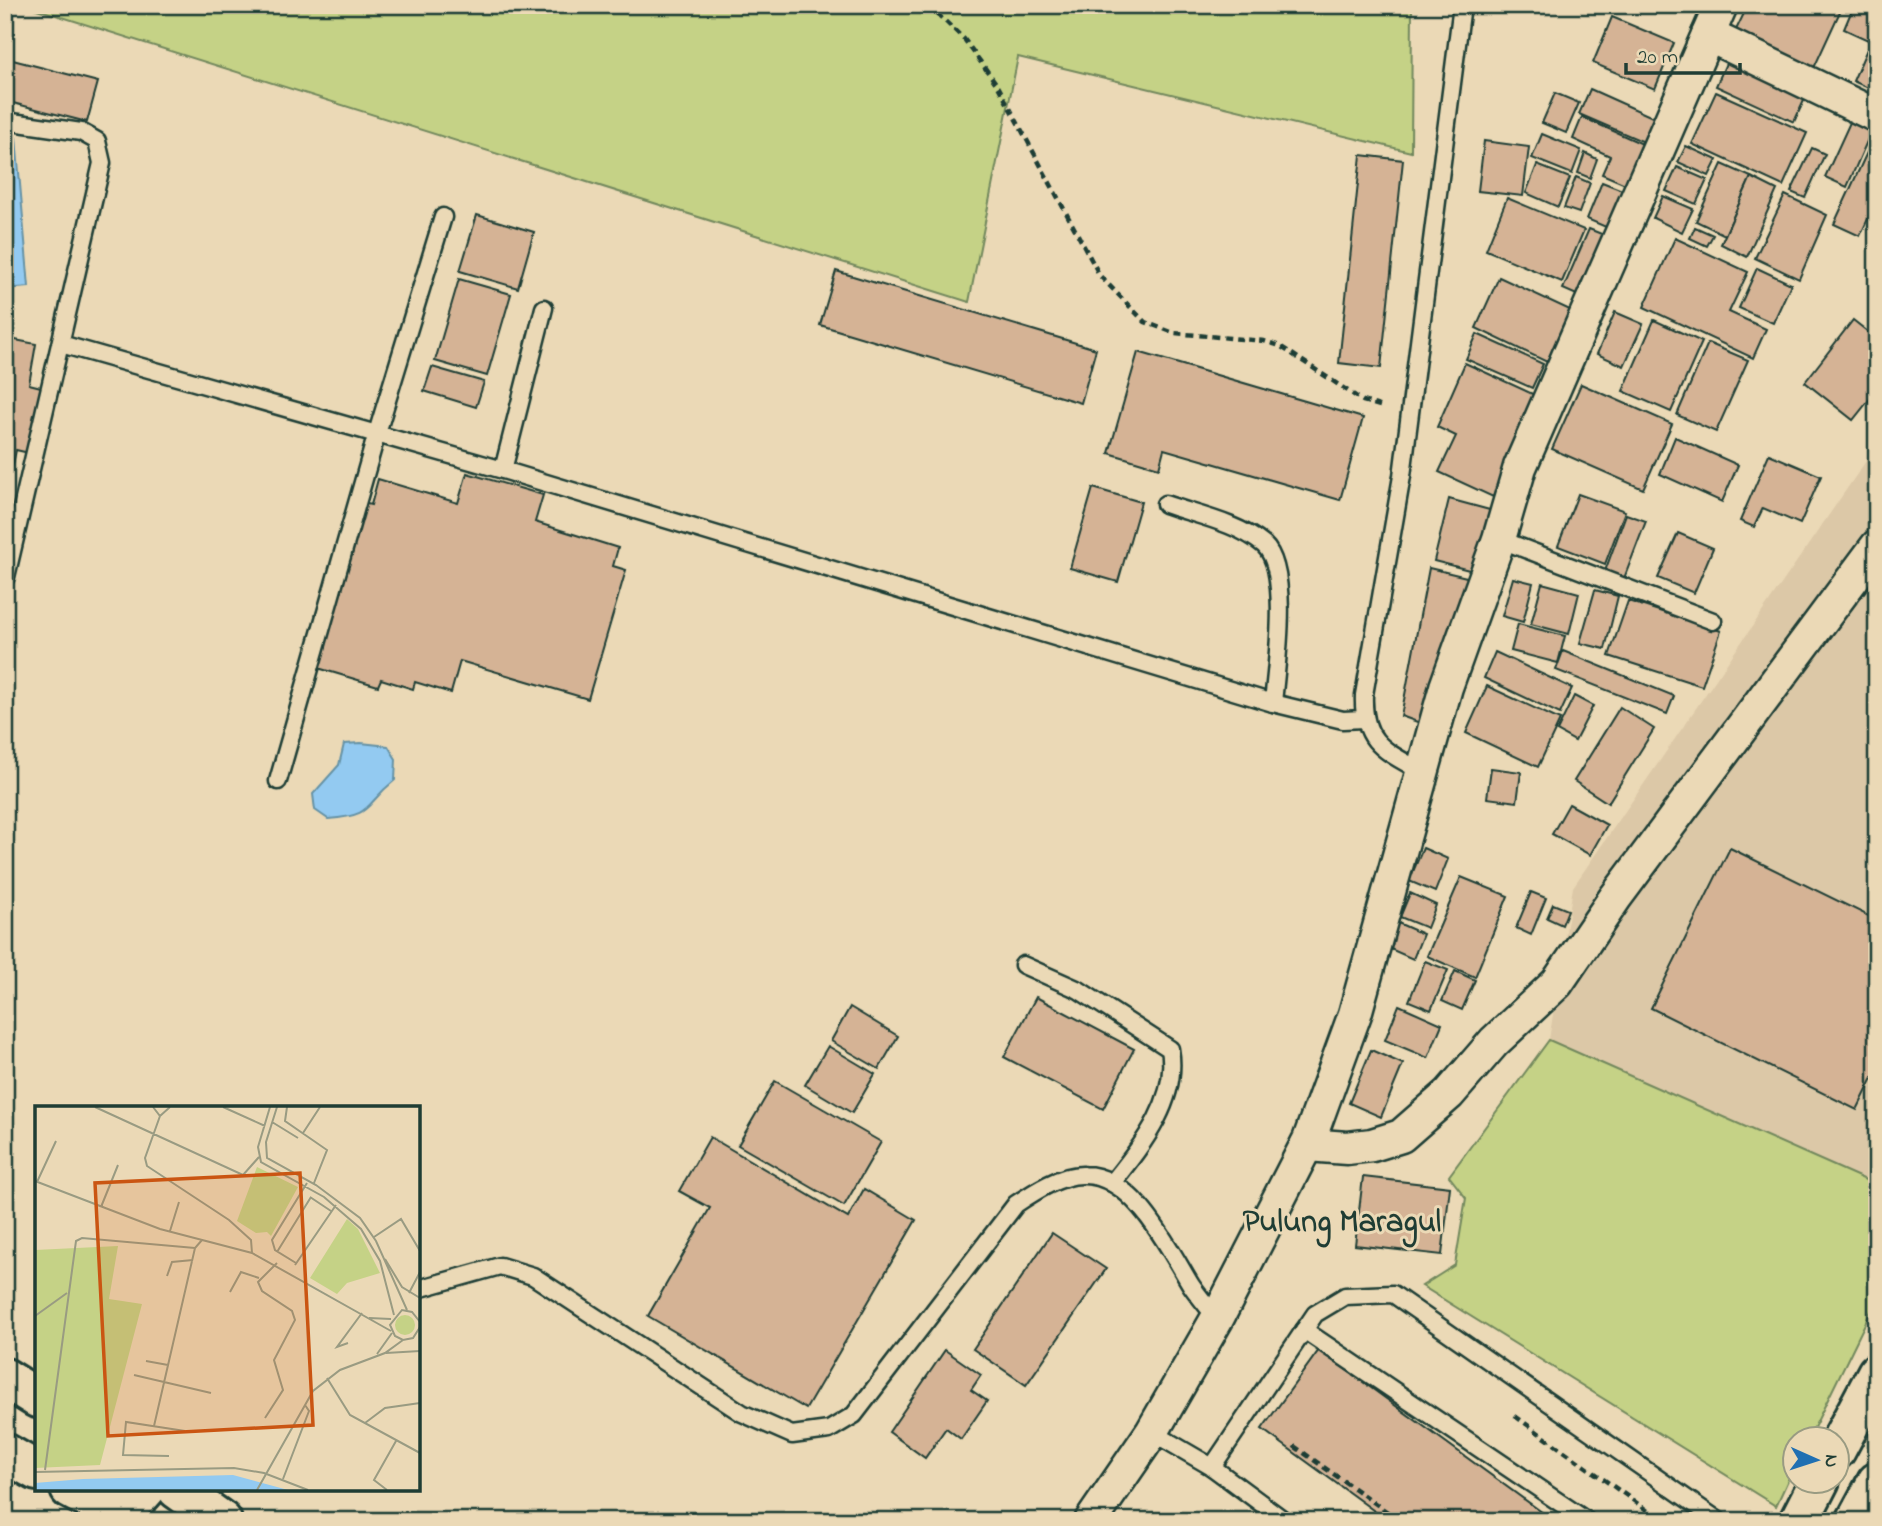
<svg xmlns="http://www.w3.org/2000/svg" width="1882" height="1526" font-family="'Indie Flower',sans-serif">
	<style>
		.built { fill: #dcc8a7 }
		.green { fill: #c5d286; stroke: #72885d; stroke-width: 2 }
		.water { fill: #93caf1; stroke: #6592a5; stroke-width: 2 }
		.building { fill: #d5b395; stroke: #1f3d34; stroke-width: 2 }
		.lines { fill: none; stroke-linecap: round; stroke-linejoin: round }
		.lane-casing { stroke: #1f3d34; stroke-width: 21 }
		.street-casing { stroke: #1f3d34; stroke-width: 37 }
		.secondary-casing { stroke: #1f3d34; stroke-width: 44 }
		.path { stroke: #1f3d34; stroke-width: 4.5; stroke-dasharray: 7 5; stroke-linecap: butt }
		.lane { stroke: #ebd9b6; stroke-width: 16 }
		.street { stroke: #ebd9b6; stroke-width: 32 }
		.secondary { stroke: #ebd9b6; stroke-width: 38 }
		.labels { text-anchor: middle; dominant-baseline: central; stroke-width: 6; stroke-linejoin: round; paint-order: stroke }
		.quarter-label { font-size: 32px; font-weight: bold; fill: #1f3d34; stroke: #ebd9b6 }
		.inset-road { fill: none; stroke: #999b82; stroke-width: 2 }
		.view { fill: #ca5512; fill-opacity: 0.15; stroke: #ca5512; stroke-width: 3.5 }
		.inset-edge { fill: none; stroke: #1f3d34; stroke-width: 3.5 }
	</style>
	<rect width="100%" height="100%" fill="#ebd9b6"/>
	<filter id="ink" filterUnits="userSpaceOnUse"><feTurbulence type="fractalNoise" baseFrequency=".0143" numOctaves="2"/><feDisplacementMap in="SourceGraphic" scale="14" xChannelSelector="R" yChannelSelector="G"/><feConvolveMatrix kernelMatrix="1 2 1 2 8 2 1 2 1" color-interpolation-filters="sRGB"/></filter>
	<g filter="url(#ink)">
		<polygon class="built" points="1877,445 1877,1185 1549,1040 1573,887"/>
		<g class="green">
			<polygon points="24,5 1412,5 1411,152 1018,57 969,302"/>
			<polygon points="1549,1040 1877,1185 1877,1299 1809,1438 1794,1438 1794,1467 1776,1506 1422,1286 1455,1265 1466,1198 1449,1176"/>
		</g>
		<g class="water">
			<polygon points="16,138 29,287 5,289 5,139"/>
			<path d="M361,743l27,3 8,13 -1,21c-33,26 -19,35 -67,39l-13,-9 -2,-16 26,-29 5,-21z"/>
		</g>
		<g class="building">
			<polygon points="1748,5 1843,5 1814,68 1735,32"/>
			<polygon points="1854,5 1877,5 1877,20 1868,40 1844,29"/>
			<polygon points="1612,17 1674,43 1655,89 1593,63"/>
			<polygon points="1867,49 1877,53 1877,92 1853,81"/>
			<polygon points="1730,54 1809,90 1794,122 1716,86"/>
			<polygon points="5,58 98,82 87,122 5,101"/>
			<polygon points="1590,89 1668,124 1658,148 1579,114"/>
			<polygon points="1716,92 1807,133 1783,186 1692,144"/>
			<polygon points="1555,93 1579,103 1566,133 1542,123"/>
			<polygon points="1582,117 1656,150 1639,190 1602,174 1610,156 1573,139"/>
			<polygon points="1851,120 1872,130 1847,187 1825,177"/>
			<polygon points="1542,134 1581,150 1572,174 1532,158"/>
			<polygon points="1875,135 1877,200 1860,236 1834,224"/>
			<polygon points="1484,141 1529,147 1523,196 1478,191"/>
			<polygon points="1686,146 1717,160 1709,176 1678,162"/>
			<polygon points="1812,148 1825,154 1805,198 1791,192"/>
			<polygon points="1585,153 1597,159 1590,178 1578,173"/>
			<polygon points="1361,155 1403,160 1381,368 1339,363"/>
			<polygon points="1722,164 1751,177 1725,235 1696,221"/>
			<polygon points="1537,165 1570,178 1558,207 1526,193"/>
			<polygon points="1677,167 1707,180 1696,204 1666,191"/>
			<polygon points="1576,177 1590,183 1579,213 1564,208"/>
			<polygon points="1751,177 1777,190 1747,257 1721,244"/>
			<polygon points="1602,182 1635,195 1620,233 1587,219"/>
			<polygon points="1785,195 1827,215 1799,279 1755,258"/>
			<polygon points="1663,196 1693,209 1682,232 1653,218"/>
			<polygon points="1507,198 1584,230 1562,282 1486,250"/>
			<polygon points="477,215 534,232 518,288 460,271"/>
			<polygon points="1695,227 1713,235 1707,246 1690,238"/>
			<polygon points="1589,229 1614,239 1588,300 1563,289"/>
			<polygon points="1675,238 1748,272 1729,312 1766,329 1753,358 1644,307"/>
			<polygon points="1757,268 1791,284 1773,323 1739,308"/>
			<polygon points="836,271 1096,349 1081,403 820,325"/>
			<polygon points="1499,277 1570,310 1547,362 1476,328"/>
			<polygon points="459,279 511,294 487,376 435,361"/>
			<polygon points="1615,312 1643,324 1624,366 1597,354"/>
			<polygon points="1654,320 1702,342 1671,412 1623,391"/>
			<polygon points="1853,320 1877,339 1877,390 1853,420 1805,382"/>
			<polygon points="1477,334 1543,364 1532,388 1466,359"/>
			<polygon points="5,338 36,344 29,384 41,387 29,453 16,450 12,469 5,468"/>
			<polygon points="1708,343 1748,360 1716,432 1677,415"/>
			<polygon points="1138,352 1363,418 1340,500 1164,449 1159,468 1109,453"/>
			<polygon points="1465,363 1539,397 1493,497 1439,472 1456,436 1437,427"/>
			<polygon points="432,367 484,382 476,407 424,391"/>
			<polygon points="1581,384 1672,424 1643,489 1552,449"/>
			<polygon points="1675,437 1738,465 1722,502 1660,474"/>
			<polygon points="1769,454 1821,476 1800,524 1763,508 1754,527 1740,521"/>
			<polygon points="467,473 543,495 535,522 618,548 613,566 626,570 588,699 460,661 451,693 415,682 413,689 381,679 378,686 318,668 353,550 349,549 363,503 371,505 378,479 458,503"/>
			<polygon points="1093,488 1141,502 1118,582 1070,568"/>
			<polygon points="1578,494 1625,511 1605,564 1558,546"/>
			<polygon points="1449,499 1497,512 1481,573 1434,561"/>
			<polygon points="1626,514 1646,521 1623,581 1604,574"/>
			<polygon points="1678,533 1713,548 1694,593 1658,578"/>
			<polygon points="1429,568 1479,580 1431,727 1401,716"/>
			<polygon points="1513,578 1533,583 1523,622 1502,616"/>
			<polygon points="1542,583 1579,593 1569,634 1531,624"/>
			<polygon points="1595,590 1618,596 1605,649 1580,643"/>
			<polygon points="1628,601 1721,631 1702,686 1609,656"/>
			<polygon points="1518,624 1565,636 1558,663 1511,651"/>
			<polygon points="1563,651 1674,696 1667,714 1556,670"/>
			<polygon points="1495,652 1572,688 1560,714 1484,678"/>
			<polygon points="1487,686 1560,720 1538,767 1466,733"/>
			<polygon points="1574,696 1593,706 1575,741 1557,731"/>
			<polygon points="1620,707 1654,729 1608,803 1574,781"/>
			<polygon points="1491,768 1521,772 1517,802 1487,798"/>
			<polygon points="1569,804 1607,825 1590,855 1552,834"/>
			<polygon points="1423,848 1448,859 1435,892 1409,881"/>
			<polygon points="1730,848 1877,920 1877,1070 1857,1110 1651,1008"/>
			<polygon points="1461,877 1508,896 1475,977 1427,956"/>
			<polygon points="1531,892 1546,898 1531,935 1516,928"/>
			<polygon points="1410,893 1436,905 1427,928 1400,917"/>
			<polygon points="1553,904 1568,910 1562,925 1547,918"/>
			<polygon points="1398,923 1423,934 1413,959 1388,948"/>
			<polygon points="1425,961 1448,970 1431,1010 1409,1001"/>
			<polygon points="1455,971 1475,980 1462,1010 1442,1001"/>
			<polygon points="1036,997 1134,1049 1103,1109 1004,1057"/>
			<polygon points="1399,1005 1442,1024 1428,1058 1385,1040"/>
			<polygon points="850,1007 898,1036 879,1069 831,1041"/>
			<polygon points="828,1046 875,1074 852,1113 805,1085"/>
			<polygon points="1371,1050 1403,1064 1381,1117 1349,1103"/>
			<polygon points="775,1081 881,1142 844,1206 738,1145"/>
			<polygon points="710,1137 848,1218 864,1189 916,1220 806,1409 648,1316 710,1208 679,1191"/>
			<polygon points="1363,1177 1450,1187 1442,1255 1355,1245"/>
			<polygon points="1052,1233 1106,1269 1026,1385 973,1349"/>
			<polygon points="945,1350 981,1375 971,1390 987,1401 961,1439 946,1428 925,1458 889,1432"/>
			<polygon points="1319,1350 1554,1521 1388,1521 1262,1429"/>
		</g>
		<g class="lines">
			<defs>
				<g id="lane">
					<polyline points="5,121 81,132 97,141 102,163 6,577"/>
					<polyline points="61,344 503,470 1273,703 1343,720 1363,719"/>
					<polyline points="503,470 544,308"/>
					<path d="M1165,504c31,11 73,19 99,41 27,25 12,123 9,158"/>
					<polyline points="1499,539 1713,621"/>
					<path d="M1424,773c-38,-22 -62,-29 -60,-78l38,-219 60,-471"/>
					<polyline points="278,781 377,433 443,217"/>
					<path d="M1023,965l56,25 91,59c9,51 -28,96 -58,134"/>
					<path d="M418,1289l82,-23 33,10 209,137 50,22 37,-5 25,-15 162,-211c18,-12 45,-30 68,-29 50,0 85,74 107,110 8,12 18,23 26,34"/>
					<polyline points="1304,1330 1587,1521"/>
					<polyline points="1152,1432 1212,1467 1285,1521"/>
					<polyline points="1212,1467 1315,1314 1345,1296 1393,1294 1719,1521"/>
				</g>
				<g id="street">
					<polyline points="1708,35 1877,116"/>
					<polyline points="1307,1145 1347,1148 1372,1145 1401,1136 1449,1094 1494,1042 1557,983 1615,898 1877,546"/>
					<polyline points="1091,1521 1152,1432 1217,1319 1309,1140 1355,1014 1446,687 1499,539 1520,467 1721,5"/>
				</g>
				<g id="secondary">
					<polyline points="5,1378 37,1398"/>
					<polyline points="1836,1450 1877,1373"/>
					<polyline points="5,1453 37,1471"/>
					<path d="M70,1489c27,15 53,28 76,0"/>
					<polyline points="177,1489 222,1521"/>
					<polyline points="1799,1521 1820,1480"/>
					<polyline points="1856,1521 1877,1482"/>
				</g>
			</defs>
			<use href="#lane" class="lane-casing"/>
			<use href="#street" class="street-casing"/>
			<use href="#secondary" class="secondary-casing"/>
			<g class="path">
				<polyline points="928,5 964,39 998,86 1100,276 1145,322 1174,333 1264,341 1280,346 1363,401 1383,407"/>
				<polyline points="1515,1416 1662,1521"/>
				<polyline points="1294,1446 1400,1521"/>
			</g>
			<use href="#lane" class="lane"/>
			<use href="#street" class="street"/>
			<use href="#secondary" class="secondary"/>
		</g>
	</g>
	<g class="labels">
		<g class="quarter-label">
			<text x="1342" y="1223">Pulung Maragul</text>
		</g>
	</g>
	<g transform="translate(35 1106)">
		<rect width="385" height="385" fill="#ebd9b6"/>
		<path d="M222,61l41,20 -27,49 -4,-4 -11,1 -19,-12zM312,113l11,10 22,44 -33,10 -10,11 -27,-16zM83,140l-9,53 33,5 -42,161 -65,3v-218zM360 219a10 10 0 1 1 20 0a10 10 0 1 1-20 0Z" fill="#c5d286"/>
		<path d="M198,369l55,15h-253v-7l48,-4z" fill="#93caf1"/>
		<path class="inset-road" d="M60,1l148,68 16,-18M118,1l7,9 10,-9M188,1l42,19M235,1l-12,40 3,15 63,35 37,32 19,32 14,54M242,1l-11,35 1,16 49,27 44,33 16,23 31,69M252,1l-2,14 42,29 -13,33M125,10l-15,42 2,8 82,54 22,20 1,13M237,16l26,16M268,27l17,-26M0,75l125,48 92,24 139,78M2,76l19,-41M275,91l21,14M66,101l17,-42M135,125l9,-29M339,131l27,-18 19,32M242,146l34,-55M350,153l17,28 18,11M261,157l-21,-13 -3,-10 35,-57M260,159l41,-60M132,170l5,-14 21,-2M195,186l11,-20 18,6M374,187l11,-21M0,210l32,-23M334,212l22,1M385,216l-8,-10 -10,-2 -12,15 5,11 8,4 10,-2 7,-11M313,237l-11,4 25,-34M351,247l34,-2M342,248l15,-21M111,255l22,4M99,269l77,18M292,272l23,37 70,38M230,312l18,-28 -9,-30 21,-40 -3,-9 -30,-20 -4,-9 19,-19M330,317l20,-15 35,-5M119,320l41,-178 7,-8M134,350l-46,-1 3,-33 59,9M10,364l31,-229 6,-3 113,10M0,366l199,-4 30,5 44,17M248,373l26,-68 -4,-6M222,384l56,-99 27,-21 45,-17 18,-13M352,384l-13,-10 22,-39"/>
		<path class="view" d="M265,67l13,252 -205,11 -13,-253z"/>
		<rect width="385" height="385" class="inset-edge"/>
	</g>
	<rect width="1882" height="1526" fill="none" stroke="#ebd9b6" stroke-width="28"/>
	<rect x="14" y="14" width="1854" height="1498" fill="none" stroke="#1f3d34" stroke-width="2.5" filter="url(#ink)"/>
	<g transform="translate(1816 1460) rotate(93)"><circle r="33" fill="#ebd9b6" stroke="#999b82" stroke-width="2"/>
	<path d="M0-5L12 26L0 18L-12 26Z" fill="#1f6fb2"/>
	<text y="-10" font-size="19" font-weight="bold" text-anchor="middle" fill="#1f3d34">N</text>
	</g>
	<path d="M1626 63v10h114v-10" fill="none" stroke="#1f3d34" stroke-width="3.5"/>
	<text x="1637" y="63" font-size="21" fill="#1f3d34" stroke="#ebd9b6" stroke-width="5" paint-order="stroke">20 m</text>
</svg>
